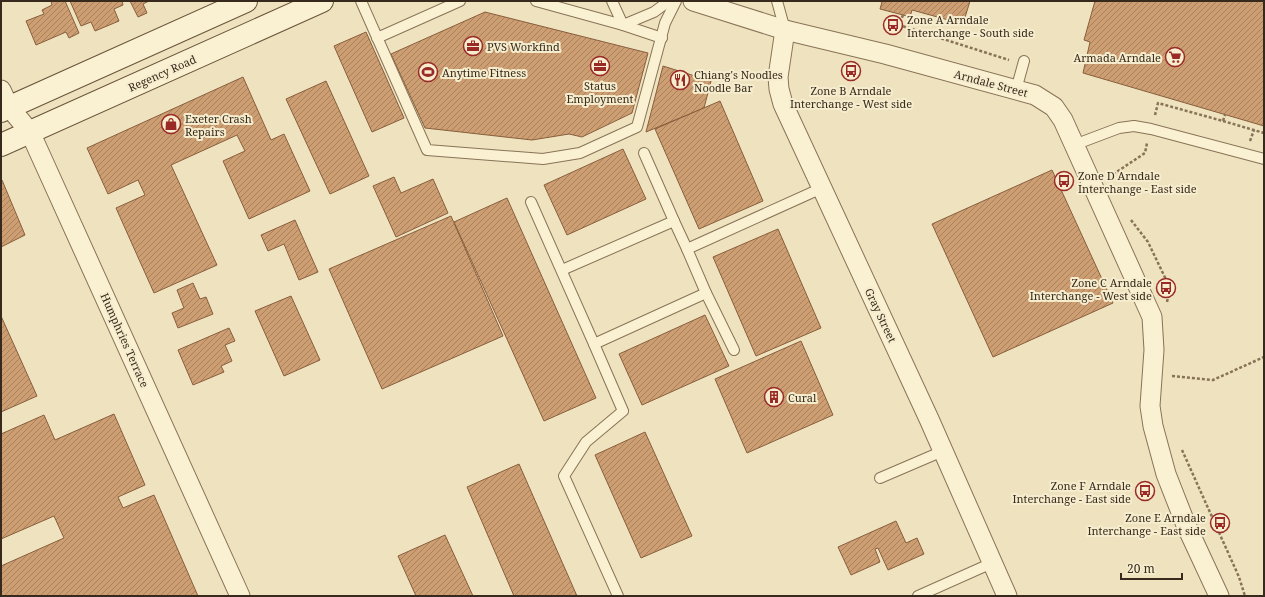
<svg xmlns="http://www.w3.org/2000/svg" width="1265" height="597" font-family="'Noto Serif',serif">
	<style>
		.building { fill: url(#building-hatch); stroke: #885e3c }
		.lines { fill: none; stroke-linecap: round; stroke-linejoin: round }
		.lane-casing { stroke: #887357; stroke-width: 12 }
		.street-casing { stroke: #887357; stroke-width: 21 }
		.secondary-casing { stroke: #69543a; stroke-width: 24 }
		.path { stroke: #887357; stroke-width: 2.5; stroke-dasharray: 3 2; stroke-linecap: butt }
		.lane { stroke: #faf0d2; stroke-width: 10 }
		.street { stroke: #faf0d2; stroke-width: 19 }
		.secondary { stroke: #faf0d2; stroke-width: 22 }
		.labels { text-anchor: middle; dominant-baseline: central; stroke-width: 4; stroke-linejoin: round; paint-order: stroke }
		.poi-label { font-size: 11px; fill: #372a1c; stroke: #f6edce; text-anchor: start }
		.street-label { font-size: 11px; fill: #372a1c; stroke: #f6edce }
	</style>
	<defs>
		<pattern id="building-hatch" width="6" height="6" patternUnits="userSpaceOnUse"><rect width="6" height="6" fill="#ce9e73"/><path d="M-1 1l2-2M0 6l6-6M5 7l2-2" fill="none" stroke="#a8815e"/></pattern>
	</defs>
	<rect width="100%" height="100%" fill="#efe3bf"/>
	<g class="building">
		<polygon points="51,1 65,1 79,33 69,38 66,32 36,45 26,21 44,14 42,10 52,5"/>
		<polygon points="70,1 122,1 123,5 114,9 119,21 95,31 91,22 81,26"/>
		<polygon points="130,1 149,1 143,4 147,13 138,17"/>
		<polygon points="878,1 970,1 963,24 912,10 910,17 903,15 880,9 882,2"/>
		<polygon points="1095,1 1264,1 1264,126 1083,73 1090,42 1084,40"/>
		<polygon points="485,12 648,53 632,113 582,137 569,134 532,140 425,128 391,54"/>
		<polygon points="366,32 404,118 372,132 334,46"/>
		<polygon points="663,66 711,81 704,108 646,132"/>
		<polygon points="243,77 271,140 284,134 310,191 249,219 223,161 245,151 237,135 171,165 217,265 154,293 116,208 145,195 138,180 108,194 87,148"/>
		<polygon points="326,81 369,176 330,194 286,99"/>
		<polygon points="720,101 763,201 699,229 655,129"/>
		<polygon points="623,149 646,199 567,235 544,185"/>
		<polygon points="1052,170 1113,303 993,357 932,224"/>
		<polygon points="394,177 401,193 433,179 448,213 396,237 373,186"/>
		<polygon points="2,180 25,235 1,247 1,181"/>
		<polygon points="507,198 596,398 544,421 454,222"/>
		<polygon points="451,216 503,336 382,389 329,269"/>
		<polygon points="295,220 318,272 299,280 284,244 268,251 261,235"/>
		<polygon points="778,229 821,328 756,356 713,257"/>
		<polygon points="193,283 200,299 206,297 213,314 178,328 172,313 184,308 177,290"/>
		<polygon points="291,296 320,360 284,376 255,311"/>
		<polygon points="705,315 729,366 642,405 619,354"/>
		<polygon points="1,316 37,396 1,412"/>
		<polygon points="229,328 235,341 225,345 232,361 221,366 224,372 193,385 178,350"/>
		<polygon points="801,341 833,415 747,453 715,379"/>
		<polygon points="114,414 145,485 118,497 123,508 154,495 198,596 1,596 1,566 64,538 54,516 1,539 1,434 44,415 55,440"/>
		<polygon points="645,432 692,536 641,558 595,455"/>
		<polygon points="519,464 577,596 514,596 467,487"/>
		<polygon points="896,521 906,543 917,538 924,554 888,570 878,548 875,549 880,562 851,575 838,547"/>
		<polygon points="445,535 473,596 416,596 398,556"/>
	</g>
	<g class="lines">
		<defs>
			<g id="lane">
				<polyline points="361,1 427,150 543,159 580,153 637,127 665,23 676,1"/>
				<polyline points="536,1 623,25 662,38"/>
				<polyline points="612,1 623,25 654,12 669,1"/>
				<polyline points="777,1 785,30"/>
				<polyline points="377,38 460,1"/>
				<polyline points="1016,90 1024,61"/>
				<polyline points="1074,145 1119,128 1134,126 1151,129 1264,159"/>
				<polyline points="644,153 674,221"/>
				<polyline points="531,202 594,344 706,293 687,249 822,188"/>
				<polyline points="562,270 674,221 687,249"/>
				<polyline points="706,293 734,350"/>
				<polyline points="594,344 623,411 586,442 564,476 618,596"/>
				<polyline points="880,478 943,451"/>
				<polyline points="918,596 992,563"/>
			</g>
			<g id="street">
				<polyline points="693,1 785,30 885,54 1035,95 1054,107 1063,120 1152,317 1154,350 1150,406 1153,426 1166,474 1186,525 1219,596"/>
				<polyline points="785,30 778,77 779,89 783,104 929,419 1007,596"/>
				<polyline points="1,90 9,107 30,132 240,596"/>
			</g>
			<g id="secondary">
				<polyline points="1,111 246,1"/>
				<polyline points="1,145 322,1"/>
			</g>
		</defs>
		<use href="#lane" class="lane-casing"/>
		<use href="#street" class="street-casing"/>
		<use href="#secondary" class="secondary-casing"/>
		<g class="path">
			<polyline points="903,15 899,25 1009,60"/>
			<polyline points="1155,115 1158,103 1223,121 1225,115"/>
			<polyline points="1223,121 1264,133"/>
			<polyline points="1250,141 1254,130"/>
			<polyline points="1109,177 1145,153 1147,143"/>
			<polyline points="1131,220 1148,242 1170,288 1167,302"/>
			<polyline points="1172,376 1213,380 1264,357"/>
			<polyline points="1182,450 1239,577 1245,596"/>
		</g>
		<use href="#lane" class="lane"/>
		<use href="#street" class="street"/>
		<use href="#secondary" class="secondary"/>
	</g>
	<defs>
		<symbol id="bus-ring" viewBox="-11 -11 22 22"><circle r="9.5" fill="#f6edce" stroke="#992a25" stroke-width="1.5"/><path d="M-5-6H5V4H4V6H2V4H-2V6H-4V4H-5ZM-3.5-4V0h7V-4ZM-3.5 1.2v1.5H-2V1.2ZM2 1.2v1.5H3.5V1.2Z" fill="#992a25"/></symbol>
		<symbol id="office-ring" viewBox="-11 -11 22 22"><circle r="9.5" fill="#f6edce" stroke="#992a25" stroke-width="1.5"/><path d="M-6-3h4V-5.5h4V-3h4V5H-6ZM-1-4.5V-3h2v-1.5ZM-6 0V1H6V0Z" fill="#992a25"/></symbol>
		<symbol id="supermarket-ring" viewBox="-11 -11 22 22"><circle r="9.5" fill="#f6edce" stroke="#992a25" stroke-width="1.5"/><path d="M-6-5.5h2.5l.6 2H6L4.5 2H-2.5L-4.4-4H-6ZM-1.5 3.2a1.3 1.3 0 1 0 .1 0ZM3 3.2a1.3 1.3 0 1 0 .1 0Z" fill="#992a25"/></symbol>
		<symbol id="stadium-ring" viewBox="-11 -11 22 22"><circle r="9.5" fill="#f6edce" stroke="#992a25" stroke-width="1.5"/><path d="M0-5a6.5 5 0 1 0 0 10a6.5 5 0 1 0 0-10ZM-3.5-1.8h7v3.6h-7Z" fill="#992a25"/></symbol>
		<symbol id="restaurant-ring" viewBox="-11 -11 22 22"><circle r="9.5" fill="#f6edce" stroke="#992a25" stroke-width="1.5"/><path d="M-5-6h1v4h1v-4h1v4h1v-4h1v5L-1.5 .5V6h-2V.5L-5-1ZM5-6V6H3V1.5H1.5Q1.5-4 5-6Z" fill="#992a25"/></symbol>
		<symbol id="shop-ring" viewBox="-11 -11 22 22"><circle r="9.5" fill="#f6edce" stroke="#992a25" stroke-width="1.5"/><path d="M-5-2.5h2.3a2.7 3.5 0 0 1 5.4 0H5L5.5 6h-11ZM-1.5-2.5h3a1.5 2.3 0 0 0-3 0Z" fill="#992a25"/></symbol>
		<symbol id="building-ring" viewBox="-11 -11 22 22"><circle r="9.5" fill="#f6edce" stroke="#992a25" stroke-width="1.5"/><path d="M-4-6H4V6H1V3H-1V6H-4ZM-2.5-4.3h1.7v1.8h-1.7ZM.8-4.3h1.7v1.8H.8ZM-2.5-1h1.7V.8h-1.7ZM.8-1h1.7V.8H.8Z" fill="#992a25"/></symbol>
	</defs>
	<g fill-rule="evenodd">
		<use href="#bus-ring" x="882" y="14" width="22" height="22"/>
		<use href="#office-ring" x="462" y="35" width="22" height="22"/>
		<use href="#supermarket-ring" x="1164" y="46" width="22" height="22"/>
		<use href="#office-ring" x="589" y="55" width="22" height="22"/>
		<use href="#bus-ring" x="840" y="60" width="22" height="22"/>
		<use href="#stadium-ring" x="417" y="61" width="22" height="22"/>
		<use href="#restaurant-ring" x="669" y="69" width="22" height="22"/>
		<use href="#shop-ring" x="160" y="113" width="22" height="22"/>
		<use href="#bus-ring" x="1053" y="170" width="22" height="22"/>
		<use href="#bus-ring" x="1155" y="277" width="22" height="22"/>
		<use href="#building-ring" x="763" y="386" width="22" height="22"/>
		<use href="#bus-ring" x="1134" y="480" width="22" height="22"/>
		<use href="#bus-ring" x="1209" y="512" width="22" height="22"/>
	</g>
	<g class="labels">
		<g class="poi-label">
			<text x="907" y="19">Zone A Arndale<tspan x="907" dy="13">Interchange - South side</tspan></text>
			<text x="487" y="46">PVS Workfind</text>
			<text x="1161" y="57" text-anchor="end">Armada Arndale</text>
			<text x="442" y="72">Anytime Fitness</text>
			<text x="694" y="74">Chiang's Noodles<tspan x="694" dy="13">Noodle Bar</tspan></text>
			<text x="600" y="85" text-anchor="middle">Status<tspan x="600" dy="13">Employment</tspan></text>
			<text x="851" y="90" text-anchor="middle">Zone B Arndale<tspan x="851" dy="13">Interchange - West side</tspan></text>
			<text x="185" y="118">Exeter Crash<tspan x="185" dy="13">Repairs</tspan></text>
			<text x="1078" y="175">Zone D Arndale<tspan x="1078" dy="13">Interchange - East side</tspan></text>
			<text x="1152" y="282" text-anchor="end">Zone C Arndale<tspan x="1152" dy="13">Interchange - West side</tspan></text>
			<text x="788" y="397">Cural</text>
			<text x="1131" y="485" text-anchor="end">Zone F Arndale<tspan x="1131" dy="13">Interchange - East side</tspan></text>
			<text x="1206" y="517" text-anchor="end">Zone E Arndale<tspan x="1206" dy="13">Interchange - East side</tspan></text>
		</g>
		<g class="street-label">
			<text transform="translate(162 73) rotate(-24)">Regency Road</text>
			<text transform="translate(991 83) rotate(15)">Arndale Street</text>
			<text transform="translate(881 315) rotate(65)">Gray Street</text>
			<text transform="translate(125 340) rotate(66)">Humphries Terrace</text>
		</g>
	</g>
	<rect width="1265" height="597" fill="none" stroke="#372a1c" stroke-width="4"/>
	<path d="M1121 573v6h61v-6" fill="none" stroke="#372a1c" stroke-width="2"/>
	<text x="1127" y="573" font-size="12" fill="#372a1c" stroke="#f6edce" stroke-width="3" paint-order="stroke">20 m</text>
</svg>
